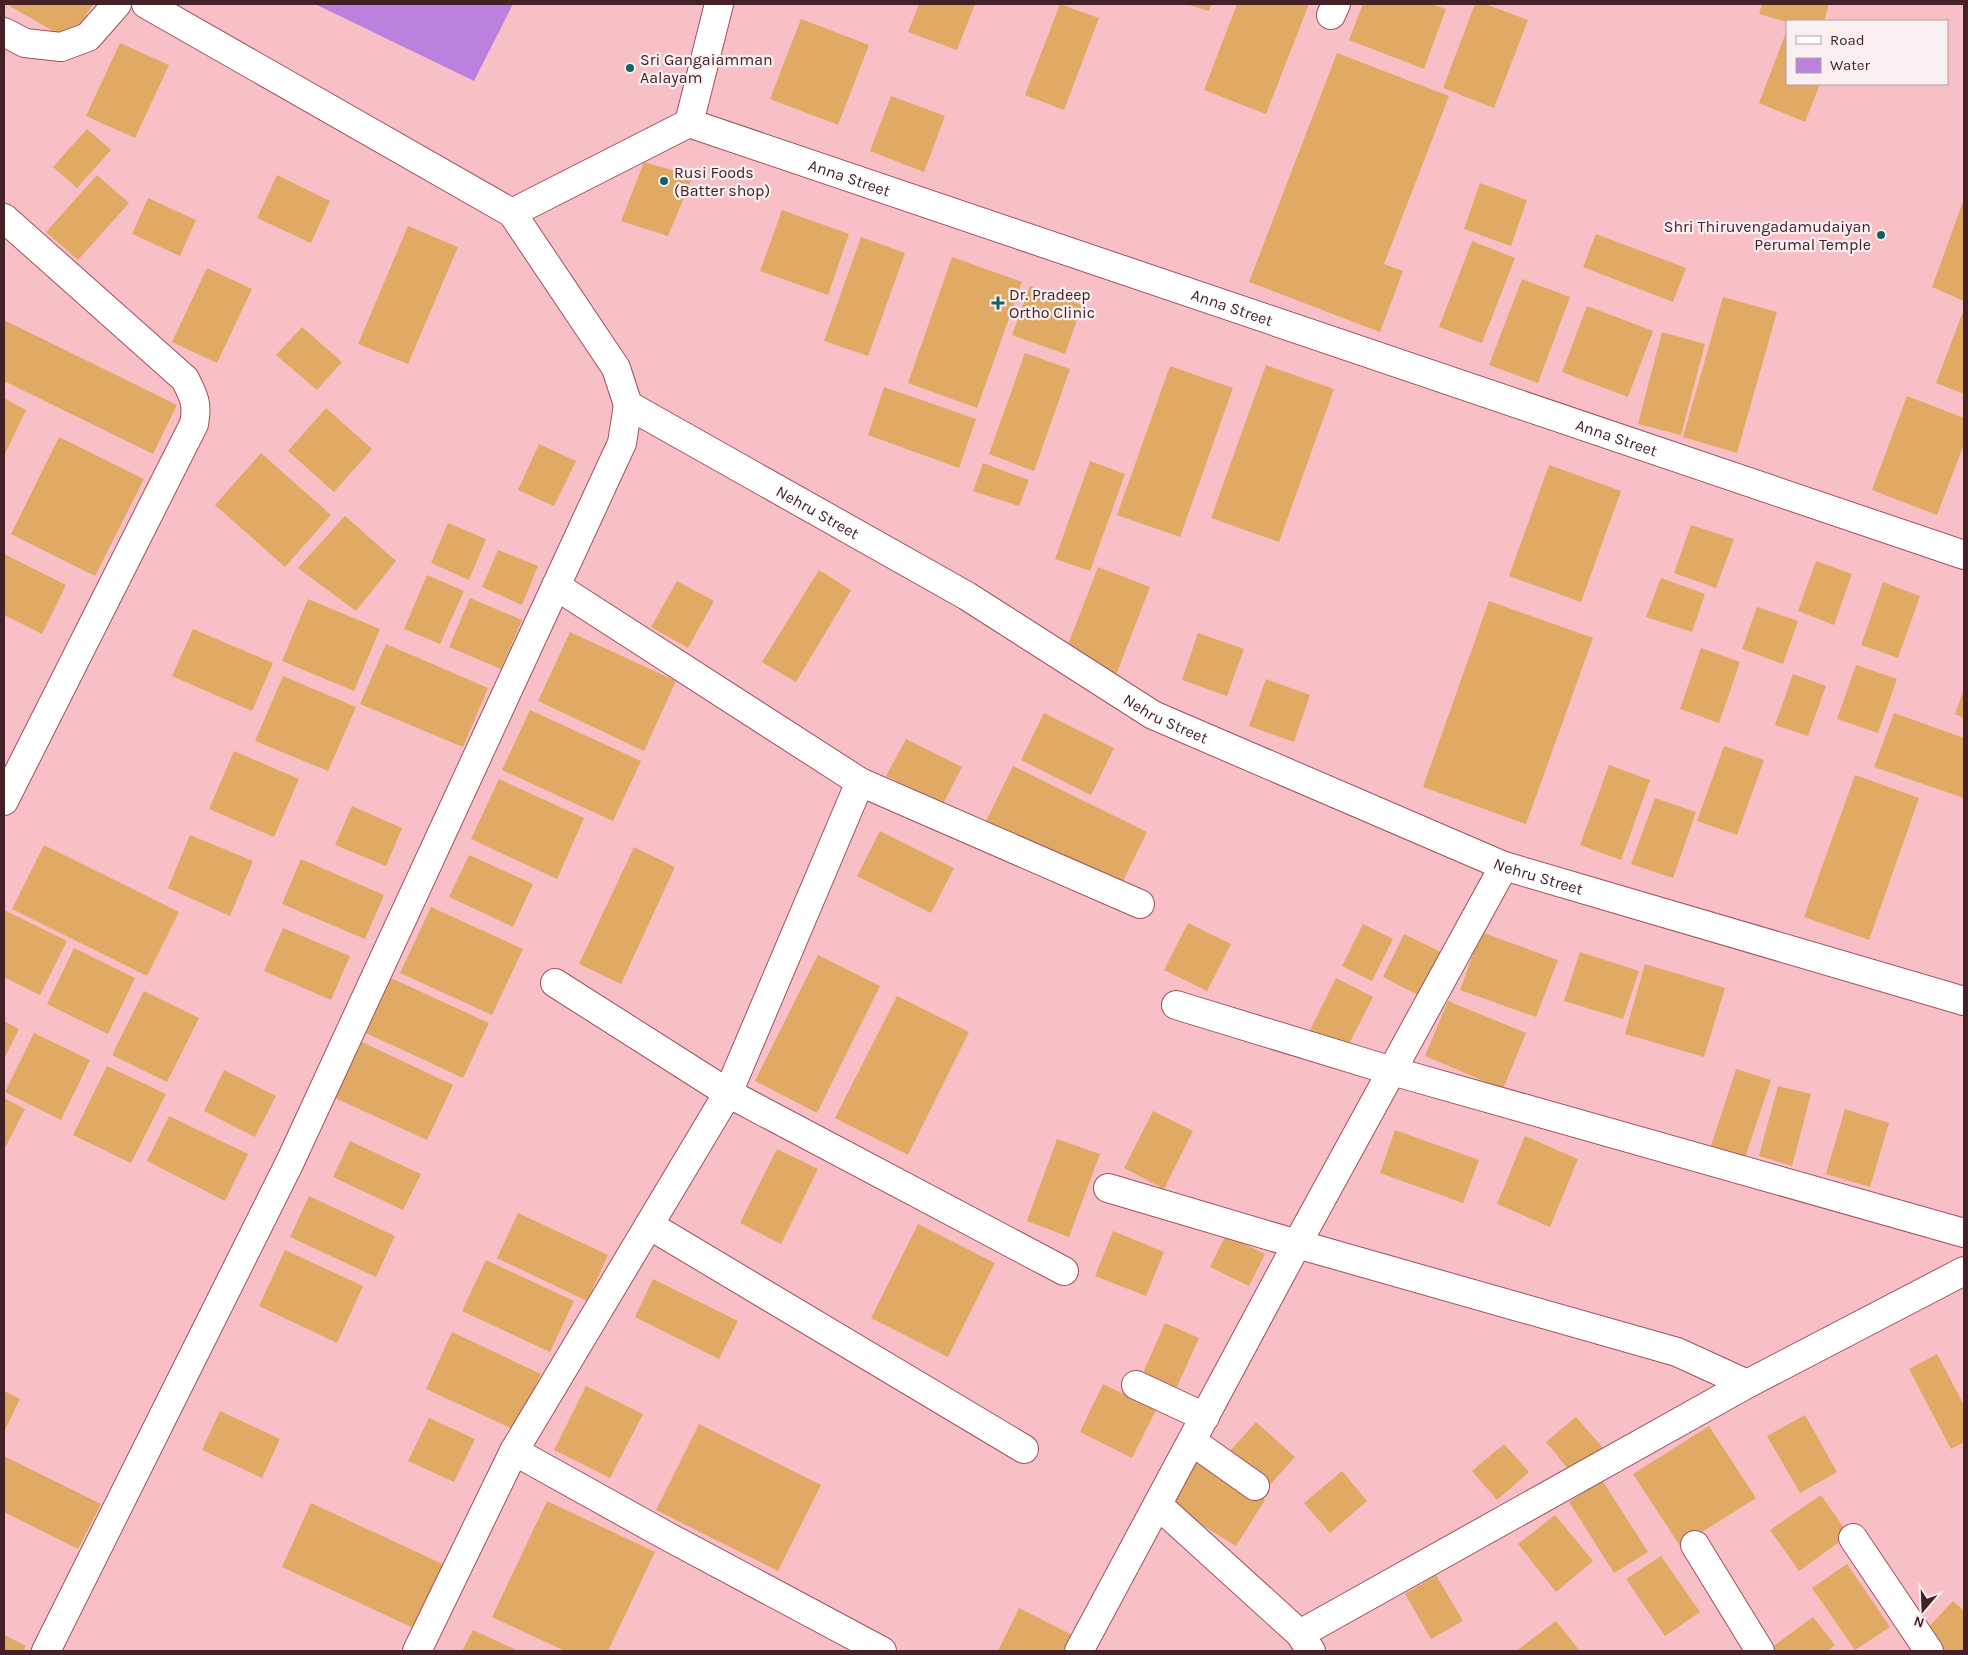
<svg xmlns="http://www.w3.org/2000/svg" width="1968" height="1655" font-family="Karla,sans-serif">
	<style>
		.water { fill: #ba82de }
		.building { fill: #e0a964 }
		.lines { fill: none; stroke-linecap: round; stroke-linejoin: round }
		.minor-casing { stroke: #a14f5d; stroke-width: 30 }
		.minor { stroke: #fff; stroke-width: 28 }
		.poi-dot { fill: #146360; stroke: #f9eff0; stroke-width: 2 }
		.labels { text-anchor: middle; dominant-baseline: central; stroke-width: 4.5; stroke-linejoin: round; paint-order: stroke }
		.poi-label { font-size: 16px; fill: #442127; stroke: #f9eff0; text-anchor: start }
		.street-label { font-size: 16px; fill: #442127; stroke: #f9eff0 }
	</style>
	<rect width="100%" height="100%" fill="#f8c0c6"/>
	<polygon class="water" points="315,4 513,4 474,81"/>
	<g class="building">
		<polygon points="6,4 93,4 71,41"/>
		<polygon points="919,4 975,4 957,50 908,32"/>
		<polygon points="1060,4 1099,18 1064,110 1025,95"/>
		<polygon points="1186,4 1211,4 1209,11"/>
		<polygon points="1237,4 1309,4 1266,114 1204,90"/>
		<polygon points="1363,4 1431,4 1446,9 1424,69 1349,40"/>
		<polygon points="1475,4 1485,4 1528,20 1494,108 1443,88"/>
		<polygon points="1762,4 1829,4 1824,21 1787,22 1759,14"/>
		<polygon points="801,19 869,45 838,125 770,99"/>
		<polygon points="1787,30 1787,84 1820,84 1805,122 1759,103"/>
		<polygon points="120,43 169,65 135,138 86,116"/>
		<polygon points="1337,53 1449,96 1384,264 1403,271 1380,332 1249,282"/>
		<polygon points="891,96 945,116 924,172 870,151"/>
		<polygon points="87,129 111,150 77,188 53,167"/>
		<polygon points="644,162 693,176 668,236 621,221"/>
		<polygon points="97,175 129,203 78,260 46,232"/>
		<polygon points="277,175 330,201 311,243 257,218"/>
		<polygon points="1480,183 1527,200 1511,246 1464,229"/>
		<polygon points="148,198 196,220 180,256 132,234"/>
		<polygon points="1964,199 1964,301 1932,287"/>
		<polygon points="782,210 849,234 828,295 760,271"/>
		<polygon points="408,226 458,247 408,364 358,344"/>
		<polygon points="1596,234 1686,268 1673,302 1583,267"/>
		<polygon points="861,237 905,253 868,356 824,341"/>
		<polygon points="1472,241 1515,258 1482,343 1439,327"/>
		<polygon points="952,257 1022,282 977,408 908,383"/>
		<polygon points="207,268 252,289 217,363 172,342"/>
		<polygon points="1522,279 1570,297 1538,383 1489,365"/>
		<polygon points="1030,286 1082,305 1065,354 1012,335"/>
		<polygon points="1723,297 1777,312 1737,453 1683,437"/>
		<polygon points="1587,306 1653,331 1628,397 1562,372"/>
		<polygon points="1964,309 1964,394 1936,383"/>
		<polygon points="4,320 177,405 153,454 4,381"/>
		<polygon points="302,327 342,362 317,390 276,355"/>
		<polygon points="1662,332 1705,344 1681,435 1638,424"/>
		<polygon points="1025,353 1070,369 1034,471 989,454"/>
		<polygon points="1266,365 1334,389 1279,542 1211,518"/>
		<polygon points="1170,366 1233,388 1180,537 1117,515"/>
		<polygon points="884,387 976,419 959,468 868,435"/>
		<polygon points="1907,396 1964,418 1964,444 1937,515 1872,490"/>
		<polygon points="4,398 26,410 4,456"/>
		<polygon points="326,408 372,449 334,492 288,451"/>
		<polygon points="59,437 144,479 95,576 11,534"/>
		<polygon points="539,444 576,461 554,506 518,490"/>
		<polygon points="261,453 331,515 285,567 215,505"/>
		<polygon points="1090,461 1125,474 1090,571 1055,559"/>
		<polygon points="983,463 1029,480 1019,506 973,491"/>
		<polygon points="1549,465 1621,491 1581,602 1509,576"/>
		<polygon points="345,516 396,561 356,611 298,568"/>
		<polygon points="448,523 486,539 469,580 431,563"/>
		<polygon points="1691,525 1734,539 1716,588 1674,573"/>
		<polygon points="498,550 538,566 522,605 482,587"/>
		<polygon points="4,554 66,585 42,634 4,615"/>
		<polygon points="1816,561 1852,574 1834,625 1798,611"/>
		<polygon points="1098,567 1150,587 1116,675 1064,655"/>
		<polygon points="819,570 851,590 796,682 762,662"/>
		<polygon points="427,575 464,591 440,644 404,629"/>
		<polygon points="1661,578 1705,594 1692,632 1646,617"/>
		<polygon points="677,581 714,601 688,648 651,627"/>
		<polygon points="1883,582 1920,596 1898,658 1861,645"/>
		<polygon points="470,598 522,620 501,669 449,647"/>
		<polygon points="308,599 380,629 354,691 282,661"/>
		<polygon points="1489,601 1593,638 1526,824 1423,787"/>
		<polygon points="1757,607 1798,621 1783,664 1742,649"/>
		<polygon points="193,629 273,663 252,711 172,676"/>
		<polygon points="570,632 676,681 644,751 538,701"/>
		<polygon points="1198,633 1244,649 1227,696 1182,680"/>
		<polygon points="386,644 488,688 463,747 360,704"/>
		<polygon points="1701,648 1740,662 1719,723 1680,709"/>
		<polygon points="1856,665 1897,679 1878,733 1837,719"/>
		<polygon points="1793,674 1826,686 1808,736 1775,725"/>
		<polygon points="283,676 356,707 328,771 255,741"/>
		<polygon points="1266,679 1310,695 1294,742 1249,726"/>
		<polygon points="1964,689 1964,718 1955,714"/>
		<polygon points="530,710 641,761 613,821 502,770"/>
		<polygon points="1044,713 1114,748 1091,795 1021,760"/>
		<polygon points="1894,713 1964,738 1964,798 1874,767"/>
		<polygon points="906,739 962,767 943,804 886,776"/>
		<polygon points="1724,746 1764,760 1737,835 1697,821"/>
		<polygon points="234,751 299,779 274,837 209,809"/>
		<polygon points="1609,765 1650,780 1621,860 1580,845"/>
		<polygon points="1013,766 1147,832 1119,889 985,823"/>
		<polygon points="1855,775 1919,798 1869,940 1804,917"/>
		<polygon points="499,779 584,818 557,879 471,839"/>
		<polygon points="1655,798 1696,812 1673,878 1631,864"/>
		<polygon points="352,806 402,828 386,866 335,845"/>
		<polygon points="880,831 954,868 931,913 857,876"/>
		<polygon points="190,835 253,861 230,916 168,888"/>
		<polygon points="44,845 179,912 147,976 12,909"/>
		<polygon points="634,847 675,867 621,984 579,964"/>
		<polygon points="469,855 533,884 513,927 449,897"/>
		<polygon points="301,859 384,895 365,939 282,904"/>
		<polygon points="431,907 523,949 492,1015 400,973"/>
		<polygon points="4,910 67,941 40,995 4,977"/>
		<polygon points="1188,923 1231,944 1207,991 1164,970"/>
		<polygon points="1363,924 1393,939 1372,981 1342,966"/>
		<polygon points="283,928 350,956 331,1000 264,971"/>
		<polygon points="1481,932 1558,960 1536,1017 1460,990"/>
		<polygon points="1404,934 1441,952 1420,996 1383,977"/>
		<polygon points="74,948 135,978 108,1034 47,1004"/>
		<polygon points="1580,952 1639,971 1623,1019 1564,1001"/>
		<polygon points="818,955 880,986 817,1113 755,1081"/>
		<polygon points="1645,964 1725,988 1704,1057 1625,1034"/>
		<polygon points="391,978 489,1023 463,1078 366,1033"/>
		<polygon points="1336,978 1373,997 1347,1048 1310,1030"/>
		<polygon points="144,991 199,1018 167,1082 112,1055"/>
		<polygon points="897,996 969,1032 908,1155 835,1118"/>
		<polygon points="1448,1001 1526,1033 1503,1089 1425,1056"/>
		<polygon points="4,1021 19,1029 4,1059"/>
		<polygon points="34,1033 90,1060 61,1120 5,1092"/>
		<polygon points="362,1042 453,1085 427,1140 335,1098"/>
		<polygon points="107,1066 166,1094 131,1163 73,1135"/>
		<polygon points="1736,1069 1771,1080 1744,1161 1710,1149"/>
		<polygon points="224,1070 276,1096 255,1137 204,1111"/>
		<polygon points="1778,1086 1811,1094 1792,1166 1759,1156"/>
		<polygon points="4,1098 25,1109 4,1150"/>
		<polygon points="1845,1109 1889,1123 1870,1187 1826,1174"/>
		<polygon points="1153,1111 1193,1131 1164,1189 1124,1168"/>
		<polygon points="169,1116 248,1154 225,1201 147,1161"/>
		<polygon points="1395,1130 1479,1160 1463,1203 1380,1173"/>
		<polygon points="1525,1136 1578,1159 1550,1227 1497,1204"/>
		<polygon points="1057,1139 1100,1154 1069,1237 1027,1221"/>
		<polygon points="350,1141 421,1174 403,1210 333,1177"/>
		<polygon points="777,1149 818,1169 781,1244 740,1223"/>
		<polygon points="309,1196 395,1236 376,1277 290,1237"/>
		<polygon points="518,1213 608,1255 587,1301 497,1258"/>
		<polygon points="918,1224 995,1263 948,1357 871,1318"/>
		<polygon points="1113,1231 1164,1252 1146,1296 1095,1276"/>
		<polygon points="1226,1235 1265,1254 1249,1286 1210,1267"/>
		<polygon points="285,1250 363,1286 337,1343 259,1306"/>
		<polygon points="486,1260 574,1301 550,1352 462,1311"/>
		<polygon points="653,1279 738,1321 719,1359 635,1317"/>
		<polygon points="1165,1323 1199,1338 1176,1389 1142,1375"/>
		<polygon points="452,1332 541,1374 515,1430 426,1389"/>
		<polygon points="1937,1354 1964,1405 1964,1442 1951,1449 1909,1369"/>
		<polygon points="1103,1384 1156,1410 1132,1458 1080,1432"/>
		<polygon points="586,1386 643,1414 610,1478 554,1450"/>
		<polygon points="4,1391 20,1399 4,1432"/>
		<polygon points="220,1411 280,1439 262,1478 202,1450"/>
		<polygon points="1805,1415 1837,1472 1800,1493 1767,1436"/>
		<polygon points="1576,1417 1604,1449 1573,1475 1546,1442"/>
		<polygon points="429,1418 475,1439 454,1482 408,1461"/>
		<polygon points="1256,1422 1295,1457 1269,1486 1230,1451"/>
		<polygon points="699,1424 821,1485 778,1571 656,1510"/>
		<polygon points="1709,1426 1756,1498 1680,1546 1633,1474"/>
		<polygon points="1504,1444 1529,1472 1497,1500 1472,1471"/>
		<polygon points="4,1456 101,1504 78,1549 4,1512"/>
		<polygon points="1197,1458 1265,1500 1236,1546 1168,1504"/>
		<polygon points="1342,1471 1367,1501 1330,1533 1304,1503"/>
		<polygon points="1602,1480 1648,1552 1614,1573 1569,1502"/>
		<polygon points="1821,1495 1849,1535 1799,1571 1770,1530"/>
		<polygon points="547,1501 655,1552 608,1651 565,1651 492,1617"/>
		<polygon points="311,1503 449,1567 420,1631 282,1567"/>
		<polygon points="1555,1515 1593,1561 1556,1592 1518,1544"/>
		<polygon points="1661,1556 1700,1612 1665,1636 1626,1579"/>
		<polygon points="1847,1564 1890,1627 1855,1650 1812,1588"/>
		<polygon points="1436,1575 1463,1621 1431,1639 1405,1594"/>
		<polygon points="1953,1601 1964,1611 1964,1651 1938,1651 1921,1635"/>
		<polygon points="1019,1608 1074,1636 1066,1651 998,1651"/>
		<polygon points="1813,1617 1835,1645 1827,1651 1767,1651"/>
		<polygon points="1556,1621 1580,1651 1516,1651"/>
		<polygon points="473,1630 519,1651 462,1651"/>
		<polygon points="4,1635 26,1646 23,1651 4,1651"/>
	</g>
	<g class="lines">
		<defs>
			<g id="minor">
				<path id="s1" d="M146,4l366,209 104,155 12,37 339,191 186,119 351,151 460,135"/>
				<polyline points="1331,15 1336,4"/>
				<polyline points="4,32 25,43 61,47 88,37 117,4"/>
				<polyline points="689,123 719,4"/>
				<path id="s2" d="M512,213l177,-90 1275,432"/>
				<path d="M4,218l181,161c9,18 13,25 9,45l-190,377"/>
				<polyline points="556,586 860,782 1140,904"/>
				<polyline points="555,983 728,1093 1064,1271"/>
				<polyline points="1176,1005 1392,1071 1964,1233"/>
				<polyline points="1108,1188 1297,1244 1677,1352 1747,1384"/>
				<polyline points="649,1225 1024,1449"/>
				<polyline points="1136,1385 1205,1417"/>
				<polyline points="1193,1442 1255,1486"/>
				<polyline points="514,1451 665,1535 882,1651"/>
				<polyline points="1158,1505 1300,1634 1311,1651"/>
				<polyline points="1853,1538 1929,1651"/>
				<polyline points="1695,1545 1760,1651"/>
				<polyline points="1300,1634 1747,1384 1964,1271"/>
				<polyline points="46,1651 290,1162 622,443 628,405"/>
				<polyline points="417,1651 514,1451 728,1093 860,782"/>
				<polyline points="1079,1651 1297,1244 1504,866"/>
			</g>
		</defs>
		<use href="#minor" class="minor-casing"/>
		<use href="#minor" class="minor"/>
	</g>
	<g class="poi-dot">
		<circle cx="630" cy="68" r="5"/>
		<circle cx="664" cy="181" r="5"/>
		<circle cx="1881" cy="235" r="5"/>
		<path d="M995.5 295.5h5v5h5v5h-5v5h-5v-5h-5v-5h5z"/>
	</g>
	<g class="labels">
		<g class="poi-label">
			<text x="640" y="59">Sri Gangaiamman<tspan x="640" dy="18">Aalayam</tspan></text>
			<text x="674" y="172">Rusi Foods<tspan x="674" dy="18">(Batter shop)</tspan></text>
			<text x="1871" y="226" text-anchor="end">Shri Thiruvengadamudaiyan<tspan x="1871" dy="18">Perumal Temple</tspan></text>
			<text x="1009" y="294">Dr. Pradeep<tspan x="1009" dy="18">Ortho Clinic</tspan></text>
		</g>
		<g class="street-label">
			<text stroke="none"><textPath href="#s2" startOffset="368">Anna Street</textPath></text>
			<text stroke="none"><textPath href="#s2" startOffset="772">Anna Street</textPath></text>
			<text stroke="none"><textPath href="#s2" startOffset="1178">Anna Street</textPath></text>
			<text stroke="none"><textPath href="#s1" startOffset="865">Nehru Street</textPath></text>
			<text stroke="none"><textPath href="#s1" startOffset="1270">Nehru Street</textPath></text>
			<text stroke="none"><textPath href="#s1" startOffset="1675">Nehru Street</textPath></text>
		</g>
	</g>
	<rect width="1968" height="1655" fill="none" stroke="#442127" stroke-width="10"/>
	<rect x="1786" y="20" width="162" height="65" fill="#f9eff0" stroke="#b19da0"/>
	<rect x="1796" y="36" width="25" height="8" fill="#ffffff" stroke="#b19da0"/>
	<text x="1830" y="45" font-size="15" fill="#442127">Road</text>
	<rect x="1796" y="58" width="25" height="15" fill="#ba82de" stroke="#b19da0"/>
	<text x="1830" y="70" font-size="15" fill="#442127">Water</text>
	<g transform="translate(1923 1610) rotate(199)" stroke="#f9eff0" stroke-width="4" paint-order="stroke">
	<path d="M0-4L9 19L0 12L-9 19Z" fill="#442127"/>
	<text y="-8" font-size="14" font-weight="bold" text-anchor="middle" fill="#442127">N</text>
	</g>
</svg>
